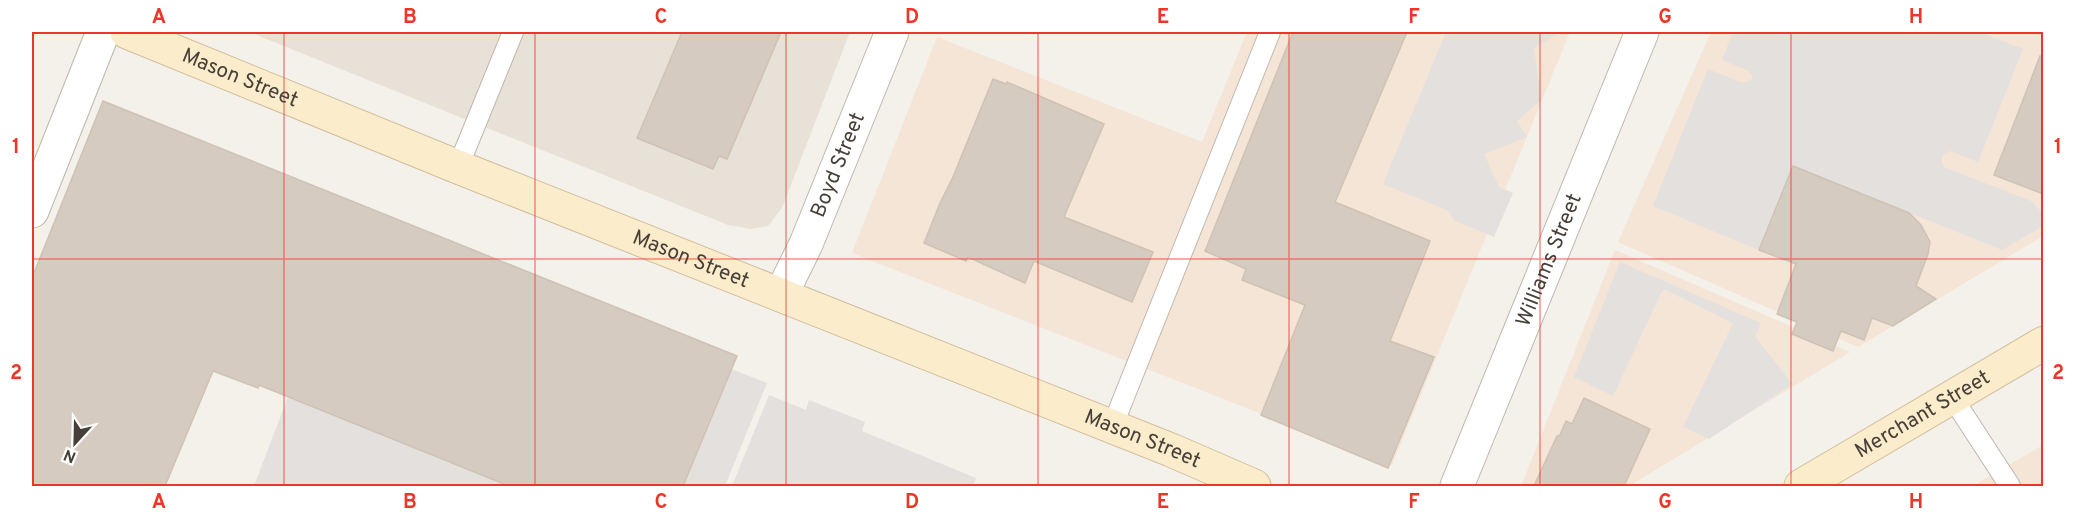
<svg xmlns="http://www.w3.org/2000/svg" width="2075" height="518" font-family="Overpass,sans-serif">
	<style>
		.residential { fill: #e8e1d8 }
		.commercial { fill: #f4e5d7 }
		.parking { fill: #e3e0de }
		.building { fill: #d5cbc0; stroke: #cfc2b4; stroke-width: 1.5 }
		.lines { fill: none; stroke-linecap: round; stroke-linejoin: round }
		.service-casing { stroke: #bfb7ad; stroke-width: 22 }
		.minor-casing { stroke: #bfb7ad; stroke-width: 35 }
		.secondary-casing { stroke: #d1bf9c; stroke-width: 35 }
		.service { stroke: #fff; stroke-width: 20 }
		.minor { stroke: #fff; stroke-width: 33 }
		.secondary { stroke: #fbeccc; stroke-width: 33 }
		.grid { fill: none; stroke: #ed3528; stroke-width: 1.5; stroke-opacity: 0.55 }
		.labels { text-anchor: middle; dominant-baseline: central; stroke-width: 4.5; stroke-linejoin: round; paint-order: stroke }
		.street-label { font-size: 21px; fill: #474038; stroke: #fff }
		.neatline { fill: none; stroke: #ed3528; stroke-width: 2 }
		.grid-label { font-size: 20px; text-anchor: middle; font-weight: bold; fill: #ed3528 }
	</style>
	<rect width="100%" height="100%" fill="#f4f0ea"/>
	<polygon class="residential" points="249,32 850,32 782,208 768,226 751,229 728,225"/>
	<g class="commercial">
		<polygon points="1247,32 1570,32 1392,465 852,253 937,37 1202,142"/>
		<polygon points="1711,32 2043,32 2043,236 1858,347 1618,242"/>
		<polygon points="1615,250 1850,352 1629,486 1521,486"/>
		<polygon points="2043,445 2043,486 1973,486"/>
	</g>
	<g class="parking">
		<polygon points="1446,32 1561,32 1534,48 1541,100 1517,121 1527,137 1484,154 1499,187 1513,193 1494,237 1454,220 1447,210 1383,184"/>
		<polygon points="1733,32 1988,32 1987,35 2023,49 1978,162 1950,151 1943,154 1941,160 1944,167 2031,201 2043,213 2043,226 2002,250 1793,166 1759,250 1653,206 1708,69 1743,83 1751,80 1753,77 1749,71 1722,60"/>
		<polygon points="1620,262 1761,323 1755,336 1792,384 1709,439 1683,427 1733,323 1663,289 1613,396 1574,377"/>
		<polygon points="731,369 767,383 725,486 683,486"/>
		<polygon points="769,395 806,410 809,400 865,422 862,431 976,478 973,486 732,486"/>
		<polygon points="288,397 509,486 254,486"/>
	</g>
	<g class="building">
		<polygon points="682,32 781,32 727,159 719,156 713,169 637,138"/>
		<polygon points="1293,32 1407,32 1335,202 1430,241 1390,341 1434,357 1388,468 1261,415 1305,305 1242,280 1246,269 1205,251"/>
		<polygon points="2040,56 2043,57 2043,194 1994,175"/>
		<polygon points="993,79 1006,84 1007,82 1104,124 1064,217 1153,252 1132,302 1034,261 1025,283 968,257 966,261 924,243 940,203 953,177"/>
		<polygon points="103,101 737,356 683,486 509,486 259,385 258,388 213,371 165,486 32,486 32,278"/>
		<polygon points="1793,166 1909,213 1921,225 1930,242 1928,254 1916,286 1936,299 1893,326 1872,318 1864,340 1841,331 1833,351 1792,334 1797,322 1777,314 1796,264 1759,250"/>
		<polygon points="1584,398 1650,429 1624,486 1534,486 1557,436 1560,435 1566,421 1572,424"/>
	</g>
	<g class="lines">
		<defs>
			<g id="service">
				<polyline points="458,167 513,32"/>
				<polyline points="1952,397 2010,486"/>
				<polyline points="1112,427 1270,32"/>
			</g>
			<g id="minor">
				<polyline points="32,211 103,32"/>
				<path id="s1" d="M781,295l25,-51 86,-212"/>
				<path id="s2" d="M1457,486l185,-454"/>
			</g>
			<g id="secondary">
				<path id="s3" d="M127,32l331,135 713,283 83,36"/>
				<path id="s4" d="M1801,486l243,-143"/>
			</g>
		</defs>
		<use href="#service" class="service-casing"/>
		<use href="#minor" class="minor-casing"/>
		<use href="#secondary" class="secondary-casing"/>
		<use href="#service" class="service"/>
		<use href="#minor" class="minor"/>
		<use href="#secondary" class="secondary"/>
	</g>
	<path class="grid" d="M284,32v454M535,32v454M786,32v454M1038,32v454M1289,32v454M1540,32v454M1791,32v454M32,259h2012"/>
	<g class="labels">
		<g class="street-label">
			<text stroke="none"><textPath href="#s3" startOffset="122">Mason Street</textPath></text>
			<text stroke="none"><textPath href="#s1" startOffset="142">Boyd Street</textPath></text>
			<text stroke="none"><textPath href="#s3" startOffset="608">Mason Street</textPath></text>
			<text stroke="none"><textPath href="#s2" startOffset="244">Williams Street</textPath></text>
			<text stroke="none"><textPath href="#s4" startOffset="141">Merchant Street</textPath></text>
			<text stroke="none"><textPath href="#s3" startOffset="1094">Mason Street</textPath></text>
		</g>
	</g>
	<rect width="2075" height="518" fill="none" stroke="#ffffff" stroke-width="66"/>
	<g transform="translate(75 443) rotate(202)" stroke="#ffffff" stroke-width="4.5" paint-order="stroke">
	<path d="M0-4.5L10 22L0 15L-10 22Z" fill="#474038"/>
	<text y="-9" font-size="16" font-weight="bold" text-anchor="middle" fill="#474038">N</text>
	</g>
	<rect x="33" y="33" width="2009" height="452" class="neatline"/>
	<g class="grid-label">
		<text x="159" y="23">A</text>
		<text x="410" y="23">B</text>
		<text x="661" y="23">C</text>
		<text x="912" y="23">D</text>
		<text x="1163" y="23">E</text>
		<text x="1414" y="23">F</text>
		<text x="1665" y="23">G</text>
		<text x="1916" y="23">H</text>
		<text x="16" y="153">1</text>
		<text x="2058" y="153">1</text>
		<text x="16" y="379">2</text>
		<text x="2058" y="379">2</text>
		<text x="159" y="508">A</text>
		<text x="410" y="508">B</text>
		<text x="661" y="508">C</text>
		<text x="912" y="508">D</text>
		<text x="1163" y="508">E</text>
		<text x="1414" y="508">F</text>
		<text x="1665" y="508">G</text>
		<text x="1916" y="508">H</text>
	</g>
</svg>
